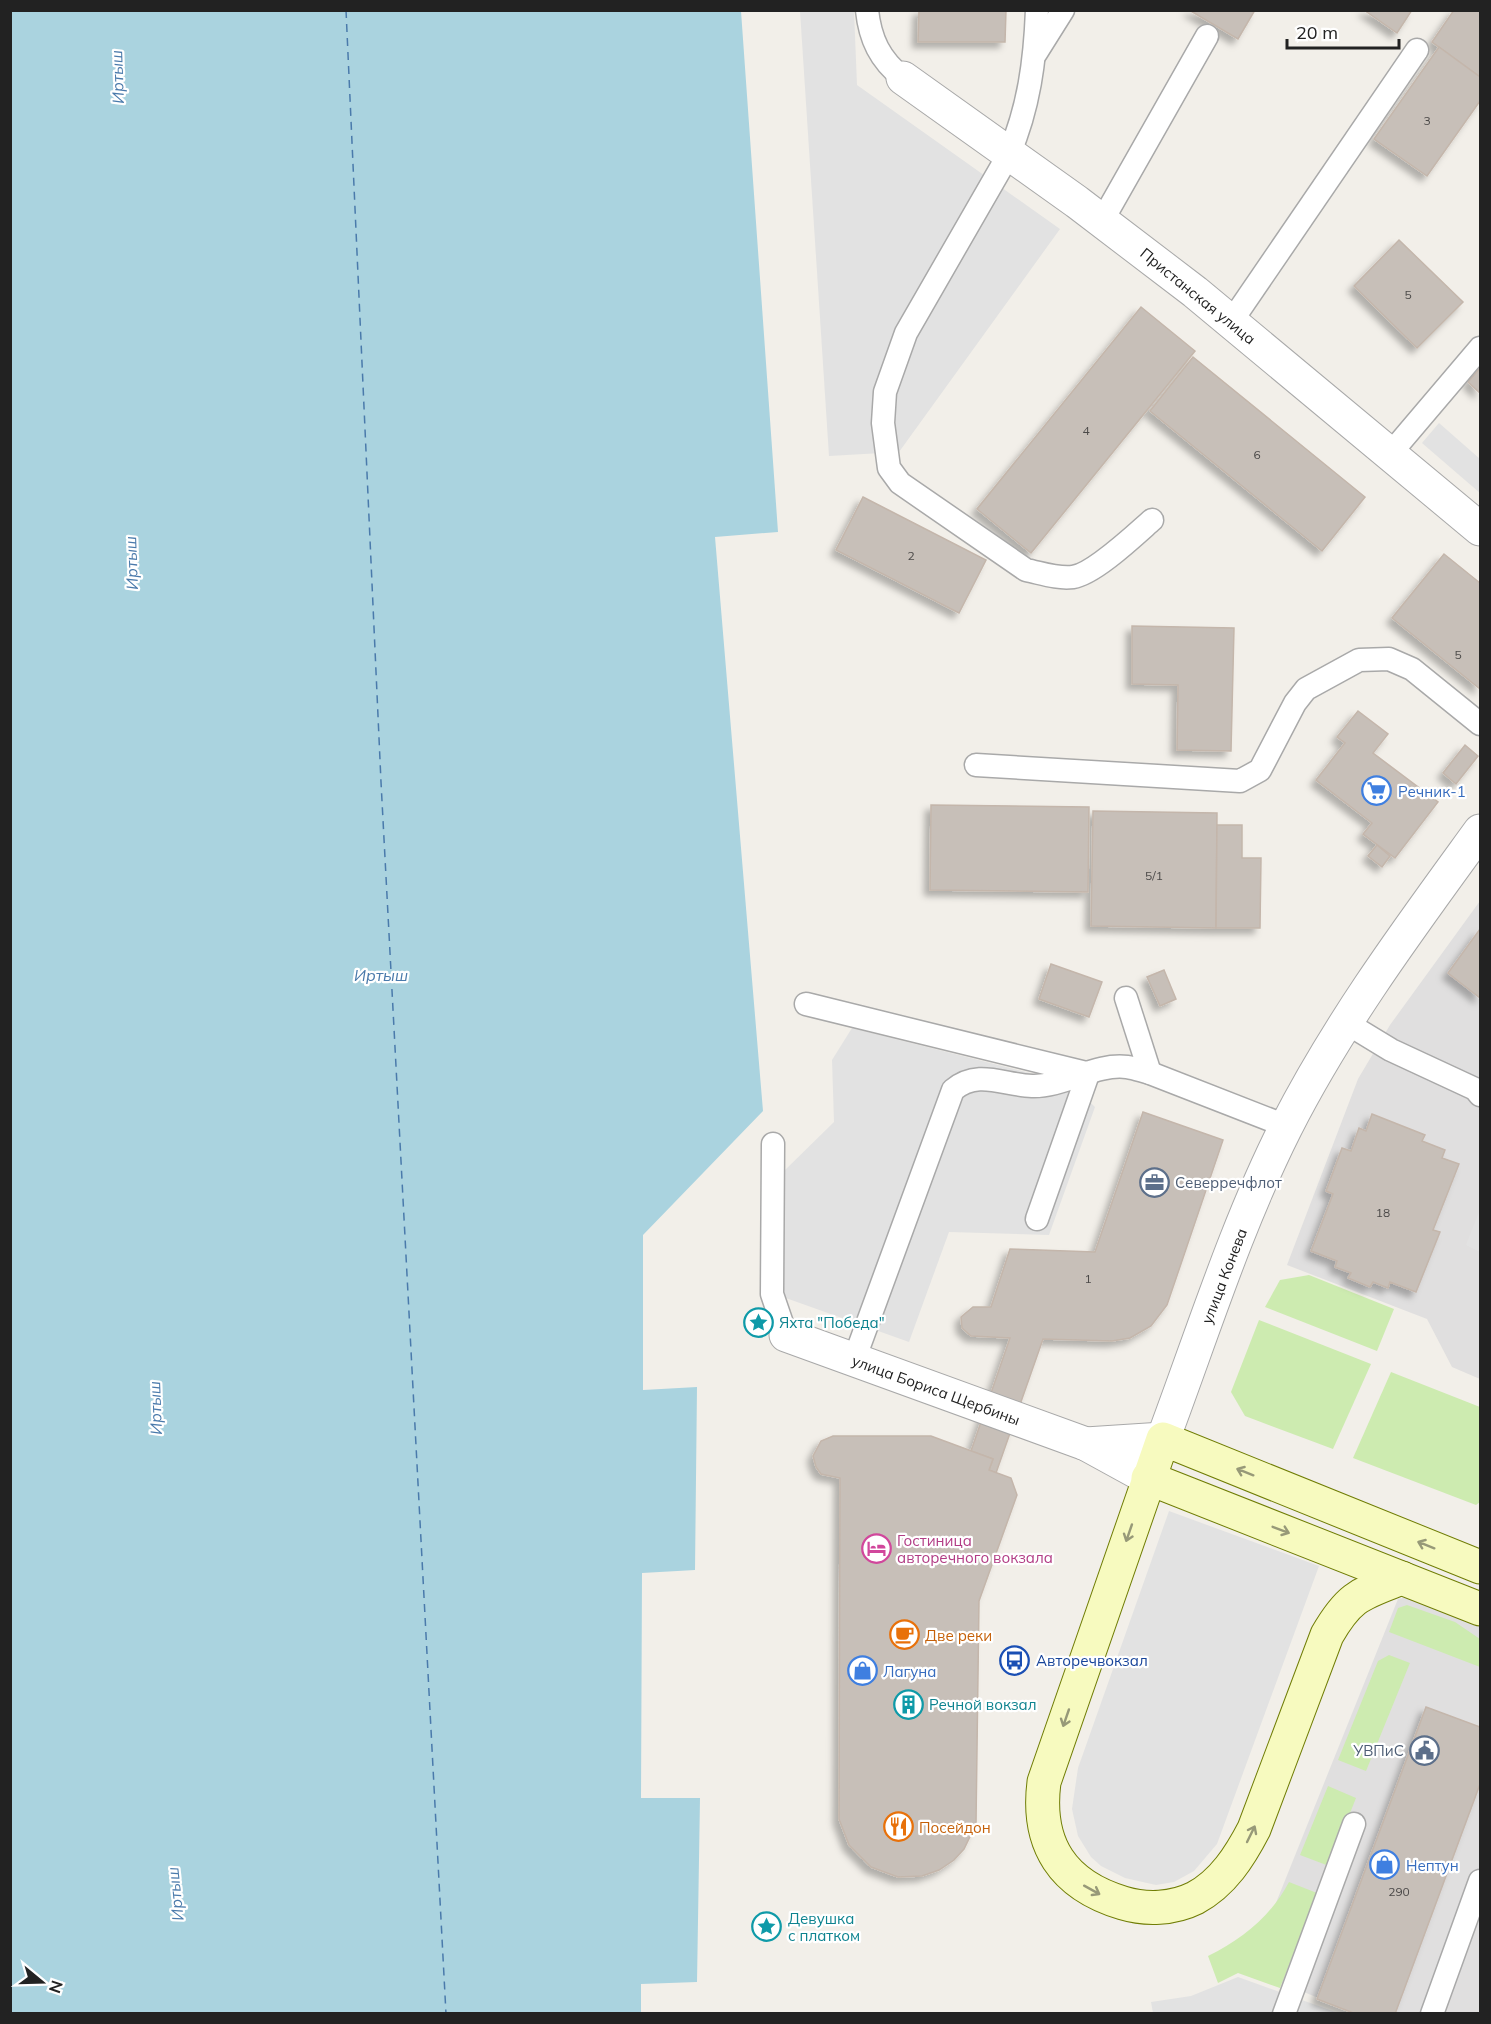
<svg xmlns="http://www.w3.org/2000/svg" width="1491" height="2024" font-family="Mulish,sans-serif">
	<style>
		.residential { fill: #e0dfdf }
		.grass { fill: #cdebb0 }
		.parking { fill: #e2e2e2 }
		.water { fill: #aad3df }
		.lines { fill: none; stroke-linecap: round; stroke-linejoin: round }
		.ferry { stroke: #4a7aab; stroke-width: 1.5; stroke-dasharray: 8 6; stroke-linecap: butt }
		.building { fill: #c7bfb8; stroke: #c4b6ab; stroke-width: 1.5; filter: url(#shadow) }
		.service-casing { stroke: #a9a9a9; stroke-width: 25 }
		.minor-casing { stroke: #a9a9a9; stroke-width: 35 }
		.tertiary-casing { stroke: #a9a9a9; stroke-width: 35 }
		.secondary-casing { stroke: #707d05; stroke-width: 35 }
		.service { stroke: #fff; stroke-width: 22 }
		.minor { stroke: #fff; stroke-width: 33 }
		.tertiary { stroke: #fff; stroke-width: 33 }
		.secondary { stroke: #f7fabf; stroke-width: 33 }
		.oneway { stroke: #979978 }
		.labels { text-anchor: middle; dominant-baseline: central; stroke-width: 4.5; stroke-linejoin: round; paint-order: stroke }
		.number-label { font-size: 12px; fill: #4b4948 }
		.street-label { font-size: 15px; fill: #222; stroke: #fff }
		.shop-label { font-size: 15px; fill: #366cbe; stroke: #fff; text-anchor: start }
		.service-label { font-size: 15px; fill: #4e5e75; stroke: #fff; text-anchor: start }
		.culture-label { font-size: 15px; fill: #0d838f; stroke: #fff; text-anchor: start }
		.hotel-label { font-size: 15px; fill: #b23c85; stroke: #fff; text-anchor: start }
		.food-label { font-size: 15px; fill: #c56008; stroke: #fff; text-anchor: start }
		.transit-label { font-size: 15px; fill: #164399; stroke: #fff; text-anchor: start }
		.water-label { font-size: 16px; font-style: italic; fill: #4a7aab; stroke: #fff }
	</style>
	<defs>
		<filter id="shadow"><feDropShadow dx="-5.5" dy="5.5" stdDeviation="3" flood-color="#0004"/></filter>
	</defs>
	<rect width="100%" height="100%" fill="#f2efe9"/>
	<g class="residential">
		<polygon points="1480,901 1480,1379 1452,1367 1427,1319 1287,1265 1358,1079 1390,1025"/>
		<polygon points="1412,1596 1480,1623 1480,2013 1356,2013 1249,1970 1398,1599"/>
	</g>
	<g class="grass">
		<polygon points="1309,1275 1394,1309 1377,1351 1265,1307 1280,1280"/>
		<polygon points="1259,1320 1371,1364 1333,1449 1245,1416 1231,1392"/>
		<polygon points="1391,1372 1480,1407 1480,1502 1476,1505 1353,1458"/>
		<polygon points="1407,1605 1455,1622 1480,1639 1480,1667 1389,1632 1398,1608"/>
		<polygon points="1389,1655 1410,1663 1366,1771 1338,1760 1378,1661"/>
		<polygon points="1328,1786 1356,1798 1329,1866 1300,1855"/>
		<path d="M1289,1882l28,11 -37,95 -42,-15 -20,10 -10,-27c35,-17 63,-40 81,-74z"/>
	</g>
	<g class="parking">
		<polygon points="800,11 854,11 857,85 1060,229 899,452 829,456"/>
		<polygon points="1439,423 1480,459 1480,493 1422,443"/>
		<polygon points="852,1028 1070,1083 1095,1107 1049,1235 949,1232 909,1342 783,1297 784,1171 834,1122 832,1060"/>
		<polygon points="1480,1210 1480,1252 1466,1245"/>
		<polygon points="1169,1511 1319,1566 1217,1844 1194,1871 1174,1882 1156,1885 1125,1878 1101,1866 1091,1857 1078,1836 1072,1809 1078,1768"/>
		<polygon points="1238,1977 1338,2013 1153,2013 1151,2002 1191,1996"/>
	</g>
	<polygon class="water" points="11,10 741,11 778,532 715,537 763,1111 643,1235 643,1390 697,1387 695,1570 642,1573 641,1798 700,1798 697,1982 641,1984 641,2013 11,2013"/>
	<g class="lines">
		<polyline class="ferry" points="346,10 381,782 446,2014"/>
	</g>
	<g class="building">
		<polygon points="919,10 1006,10 1005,42 918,42"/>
		<polygon points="1189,10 1255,10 1238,39"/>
		<polygon points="1364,10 1412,10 1397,33"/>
		<polygon points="1454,10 1480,10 1480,77 1432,42"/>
		<polygon points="1439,47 1480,77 1480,101 1427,176 1374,139"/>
		<polygon points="1399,240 1463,302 1417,348 1354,286"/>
		<polygon points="1141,307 1195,351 1031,553 977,509"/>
		<polygon points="1193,357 1365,497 1322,551 1150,411"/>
		<polygon points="1480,368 1480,393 1468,382"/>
		<polygon points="863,497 986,560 959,613 836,550"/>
		<polygon points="1444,554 1480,583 1480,689 1392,618"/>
		<polygon points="1132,626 1234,628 1231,751 1177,750 1178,685 1132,684"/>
		<polygon points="1358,711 1388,734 1373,753 1438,802 1395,858 1363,834 1372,823 1316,780 1345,743 1337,737"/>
		<polygon points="1465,745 1478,756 1456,784 1443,773"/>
		<polygon points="931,805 1089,807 1088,892 930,890"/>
		<polygon points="1093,811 1217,813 1216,928 1091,926"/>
		<polygon points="1217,825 1242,825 1242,858 1261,858 1260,928 1216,928"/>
		<polygon points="1377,845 1390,856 1382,867 1368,856"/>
		<polygon points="1480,929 1480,998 1448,973"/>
		<polygon points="1051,964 1102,982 1089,1017 1039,999"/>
		<polygon points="1164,970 1176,999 1160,1006 1147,977"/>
		<polygon points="1143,1112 1223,1140 1167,1305 1151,1326 1130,1338 1112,1341 1043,1339 996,1473 989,1470 993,1459 971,1451 1010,1338 971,1336 962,1328 961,1317 973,1307 991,1307 1010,1249 1095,1252"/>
		<polygon points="1372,1114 1425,1135 1422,1141 1445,1150 1442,1158 1459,1164 1433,1230 1440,1232 1416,1292 1390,1282 1388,1288 1373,1282 1370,1287 1348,1278 1351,1273 1335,1267 1337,1261 1311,1251 1333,1194 1326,1191 1342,1148 1351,1151 1359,1128 1366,1131"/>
		<polygon points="833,1436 931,1436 993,1459 989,1470 1011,1478 1017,1495 979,1601 976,1824 964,1849 954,1860 939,1870 922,1876 898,1877 871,1867 849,1845 839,1819 840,1478 821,1474 816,1467 813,1456 821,1441"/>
		<polygon points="1426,1707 1480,1727 1480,1784 1395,2014 1356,2014 1317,1999"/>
	</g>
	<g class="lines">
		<defs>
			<g id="service">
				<path d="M867,10c3,29 13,50 36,68"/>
				<path d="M1037,10c-2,51 -8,97 -28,144l-103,179 -21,59 -2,31 6,45 11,15 126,87c15,3 31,9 47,7 21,-3 62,-42 79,-57"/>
				<polyline points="1036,53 1063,10"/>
				<polyline points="1102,221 1207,36"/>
				<polyline points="1231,322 1417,50"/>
				<polyline points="1390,454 1480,348"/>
				<polyline points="976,765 1240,781 1260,770 1295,703 1306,689 1359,660 1389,659 1412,669 1480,724"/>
				<polyline points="1126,998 1150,1073"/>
				<polyline points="806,1004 1086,1073"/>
				<polyline points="1345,1022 1391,1050 1475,1089 1480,1095"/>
				<polyline points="773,1144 772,1294 786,1335"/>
				<polyline points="1037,1219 1088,1074"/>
				<path d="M854,1360l99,-270c25,-21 50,-5 79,-4 32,1 63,-23 95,-19 8,1 15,4 23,6l136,53"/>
				<polyline points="1284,2014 1354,1824"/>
				<polyline points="1432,2014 1480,1881"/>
			</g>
			<g id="minor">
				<polyline points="903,78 1077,202 1195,292 1480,529"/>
				<polyline points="786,1335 1086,1444 1148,1478"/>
				<polyline points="1086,1444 1163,1439"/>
			</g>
			<path id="tertiary" d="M1163,1439c39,-104 73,-213 123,-312 54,-106 125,-201 194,-296"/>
			<g id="secondary">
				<polyline points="1148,1478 1480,1609"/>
				<path d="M1402,1578c-41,16 -52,17 -75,57l-73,194c-14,27 -31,54 -59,69 -22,11 -49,12 -72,5 -60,-18 -87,-58 -79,-121l119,-343 317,128"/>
			</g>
		</defs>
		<use href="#service" class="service-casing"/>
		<use href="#minor" class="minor-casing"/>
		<use href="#tertiary" class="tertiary-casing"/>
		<use href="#secondary" class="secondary-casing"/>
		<use href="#service" class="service"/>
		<use href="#minor" class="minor"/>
		<use href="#tertiary" class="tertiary"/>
		<use href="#secondary" class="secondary"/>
	</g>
	<defs><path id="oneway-shaft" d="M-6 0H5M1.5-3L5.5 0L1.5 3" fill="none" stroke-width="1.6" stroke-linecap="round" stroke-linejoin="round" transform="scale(1.5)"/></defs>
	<g class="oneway">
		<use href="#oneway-shaft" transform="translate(1245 1472) rotate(-158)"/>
		<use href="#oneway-shaft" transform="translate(1281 1530) rotate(21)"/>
		<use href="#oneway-shaft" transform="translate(1129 1533) rotate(109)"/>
		<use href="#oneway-shaft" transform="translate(1426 1545) rotate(-158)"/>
		<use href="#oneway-shaft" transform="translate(1066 1718) rotate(109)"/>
		<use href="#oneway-shaft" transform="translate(1251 1834) rotate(-64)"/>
		<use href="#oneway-shaft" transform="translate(1092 1890) rotate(29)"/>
	</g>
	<defs>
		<symbol id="supermarket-ring" viewBox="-11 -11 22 22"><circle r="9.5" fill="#fff" stroke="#3f7fe0" stroke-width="1.5"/><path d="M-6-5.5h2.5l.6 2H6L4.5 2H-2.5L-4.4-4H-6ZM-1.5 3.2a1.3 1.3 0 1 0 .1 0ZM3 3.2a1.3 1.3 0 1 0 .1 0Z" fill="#3f7fe0"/></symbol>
		<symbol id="office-ring" viewBox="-11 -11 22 22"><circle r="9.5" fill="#fff" stroke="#5c6f8a" stroke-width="1.5"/><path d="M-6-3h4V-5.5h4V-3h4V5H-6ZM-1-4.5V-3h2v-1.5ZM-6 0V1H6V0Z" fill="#5c6f8a"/></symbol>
		<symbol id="sight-ring" viewBox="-11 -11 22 22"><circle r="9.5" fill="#fff" stroke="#0f9aa8" stroke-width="1.5"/><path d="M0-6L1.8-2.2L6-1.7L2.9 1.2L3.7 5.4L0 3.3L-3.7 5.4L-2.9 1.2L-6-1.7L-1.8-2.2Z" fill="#0f9aa8"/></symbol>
		<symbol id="hotel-ring" viewBox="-11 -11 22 22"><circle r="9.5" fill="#fff" stroke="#d1479c" stroke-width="1.5"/><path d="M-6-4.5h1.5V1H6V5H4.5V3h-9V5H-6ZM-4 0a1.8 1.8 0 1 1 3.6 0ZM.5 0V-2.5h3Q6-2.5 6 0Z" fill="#d1479c"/></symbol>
		<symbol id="cafe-ring" viewBox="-11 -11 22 22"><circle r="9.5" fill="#fff" stroke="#e8710a" stroke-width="1.5"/><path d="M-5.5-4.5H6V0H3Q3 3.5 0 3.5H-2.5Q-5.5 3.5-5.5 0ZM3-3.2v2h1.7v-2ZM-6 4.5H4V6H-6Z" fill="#e8710a"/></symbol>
		<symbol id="bus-ring" viewBox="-11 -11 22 22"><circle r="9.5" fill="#fff" stroke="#1a4fb4" stroke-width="1.5"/><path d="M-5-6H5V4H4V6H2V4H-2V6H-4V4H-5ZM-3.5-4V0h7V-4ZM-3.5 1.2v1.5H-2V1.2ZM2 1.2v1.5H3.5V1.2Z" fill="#1a4fb4"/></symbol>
		<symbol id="shop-ring" viewBox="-11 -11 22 22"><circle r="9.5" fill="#fff" stroke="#3f7fe0" stroke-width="1.5"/><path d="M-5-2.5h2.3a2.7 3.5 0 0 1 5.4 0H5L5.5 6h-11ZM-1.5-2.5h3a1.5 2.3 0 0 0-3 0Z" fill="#3f7fe0"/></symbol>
		<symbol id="building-ring" viewBox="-11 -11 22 22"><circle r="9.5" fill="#fff" stroke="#0f9aa8" stroke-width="1.5"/><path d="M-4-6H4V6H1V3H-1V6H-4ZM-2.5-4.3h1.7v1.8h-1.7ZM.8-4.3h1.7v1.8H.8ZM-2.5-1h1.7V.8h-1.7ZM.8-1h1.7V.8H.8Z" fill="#0f9aa8"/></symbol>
		<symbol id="civic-ring" viewBox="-11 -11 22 22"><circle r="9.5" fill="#fff" stroke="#5c6f8a" stroke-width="1.5"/><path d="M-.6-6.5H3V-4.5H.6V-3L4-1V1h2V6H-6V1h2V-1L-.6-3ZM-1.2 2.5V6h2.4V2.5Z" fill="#5c6f8a"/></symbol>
		<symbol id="restaurant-ring" viewBox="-11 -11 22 22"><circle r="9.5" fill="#fff" stroke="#e8710a" stroke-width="1.5"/><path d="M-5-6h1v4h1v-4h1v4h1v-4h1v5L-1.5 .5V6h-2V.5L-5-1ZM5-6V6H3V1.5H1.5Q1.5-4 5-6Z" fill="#e8710a"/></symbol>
	</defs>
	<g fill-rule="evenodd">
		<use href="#supermarket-ring" x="1360" y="774" width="33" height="33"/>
		<use href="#office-ring" x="1138" y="1166" width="33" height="33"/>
		<use href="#sight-ring" x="742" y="1306" width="33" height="33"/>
		<use href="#hotel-ring" x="860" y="1532" width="33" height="33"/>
		<use href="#cafe-ring" x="888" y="1618" width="33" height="33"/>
		<use href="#bus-ring" x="998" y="1644" width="33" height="33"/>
		<use href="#shop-ring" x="846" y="1654" width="33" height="33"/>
		<use href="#building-ring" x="892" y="1688" width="33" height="33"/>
		<use href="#civic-ring" x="1408" y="1734" width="33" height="33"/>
		<use href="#restaurant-ring" x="882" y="1810" width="33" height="33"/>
		<use href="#shop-ring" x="1368" y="1848" width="33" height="33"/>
		<use href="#sight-ring" x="750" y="1910" width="33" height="33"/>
	</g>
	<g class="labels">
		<g class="number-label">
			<text x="1427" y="120">3</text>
			<text x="1408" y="294">5</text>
			<text x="1086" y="430">4</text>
			<text x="1257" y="454">6</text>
			<text x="911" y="555">2</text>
			<text x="1458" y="654">5</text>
			<text x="1154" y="875">5/1</text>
			<text x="1383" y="1212">18</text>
			<text x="1088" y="1278">1</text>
			<text x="1399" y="1891">290</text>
		</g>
		<g class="street-label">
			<text transform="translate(1198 296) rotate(39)">Пристанская улица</text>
			<text transform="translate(1224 1276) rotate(-69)">улица Конева</text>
			<text transform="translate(936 1390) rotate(20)">улица Бориса Щербины</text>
		</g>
		<g class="shop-label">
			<text x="1398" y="791">Речник-1</text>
			<text x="883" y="1671">Лагуна</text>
			<text x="1406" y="1865">Нептун</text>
		</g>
		<g class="service-label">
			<text x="1175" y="1182">Северречфлот</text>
			<text x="1404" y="1750" text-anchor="end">УВПиС</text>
		</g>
		<g class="culture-label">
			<text x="779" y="1322">Яхта "Победа"</text>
			<text x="929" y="1704">Речной вокзал</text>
			<text x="788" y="1918">Девушка<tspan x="788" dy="17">с платком</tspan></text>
		</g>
		<g class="hotel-label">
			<text x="897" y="1540">Гостиница<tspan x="897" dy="17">авторечного вокзала</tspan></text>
		</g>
		<g class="food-label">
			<text x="925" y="1635">Две реки</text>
			<text x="919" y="1827">Посейдон</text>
		</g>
		<g class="transit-label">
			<text x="1036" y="1660">Авторечвокзал</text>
		</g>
		<g class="water-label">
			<text transform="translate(117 77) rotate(-92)">Иртыш</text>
			<text transform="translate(131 563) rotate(-92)">Иртыш</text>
			<text x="381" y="975">Иртыш</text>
			<text transform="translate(155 1408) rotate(-92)">Иртыш</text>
			<text transform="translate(175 1894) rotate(-96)">Иртыш</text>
		</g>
	</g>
	<rect width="1491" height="2024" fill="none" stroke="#222222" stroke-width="24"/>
	<g transform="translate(42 1982) rotate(109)" stroke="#ffffff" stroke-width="4.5" paint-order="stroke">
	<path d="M0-4.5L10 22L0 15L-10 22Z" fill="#222222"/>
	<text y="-9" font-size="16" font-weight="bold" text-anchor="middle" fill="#222222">N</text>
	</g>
	<path d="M1287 39v9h112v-9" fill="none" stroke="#222222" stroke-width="3"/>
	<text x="1296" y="39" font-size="18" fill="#222222" stroke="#ffffff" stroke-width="4.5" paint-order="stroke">20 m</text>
</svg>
